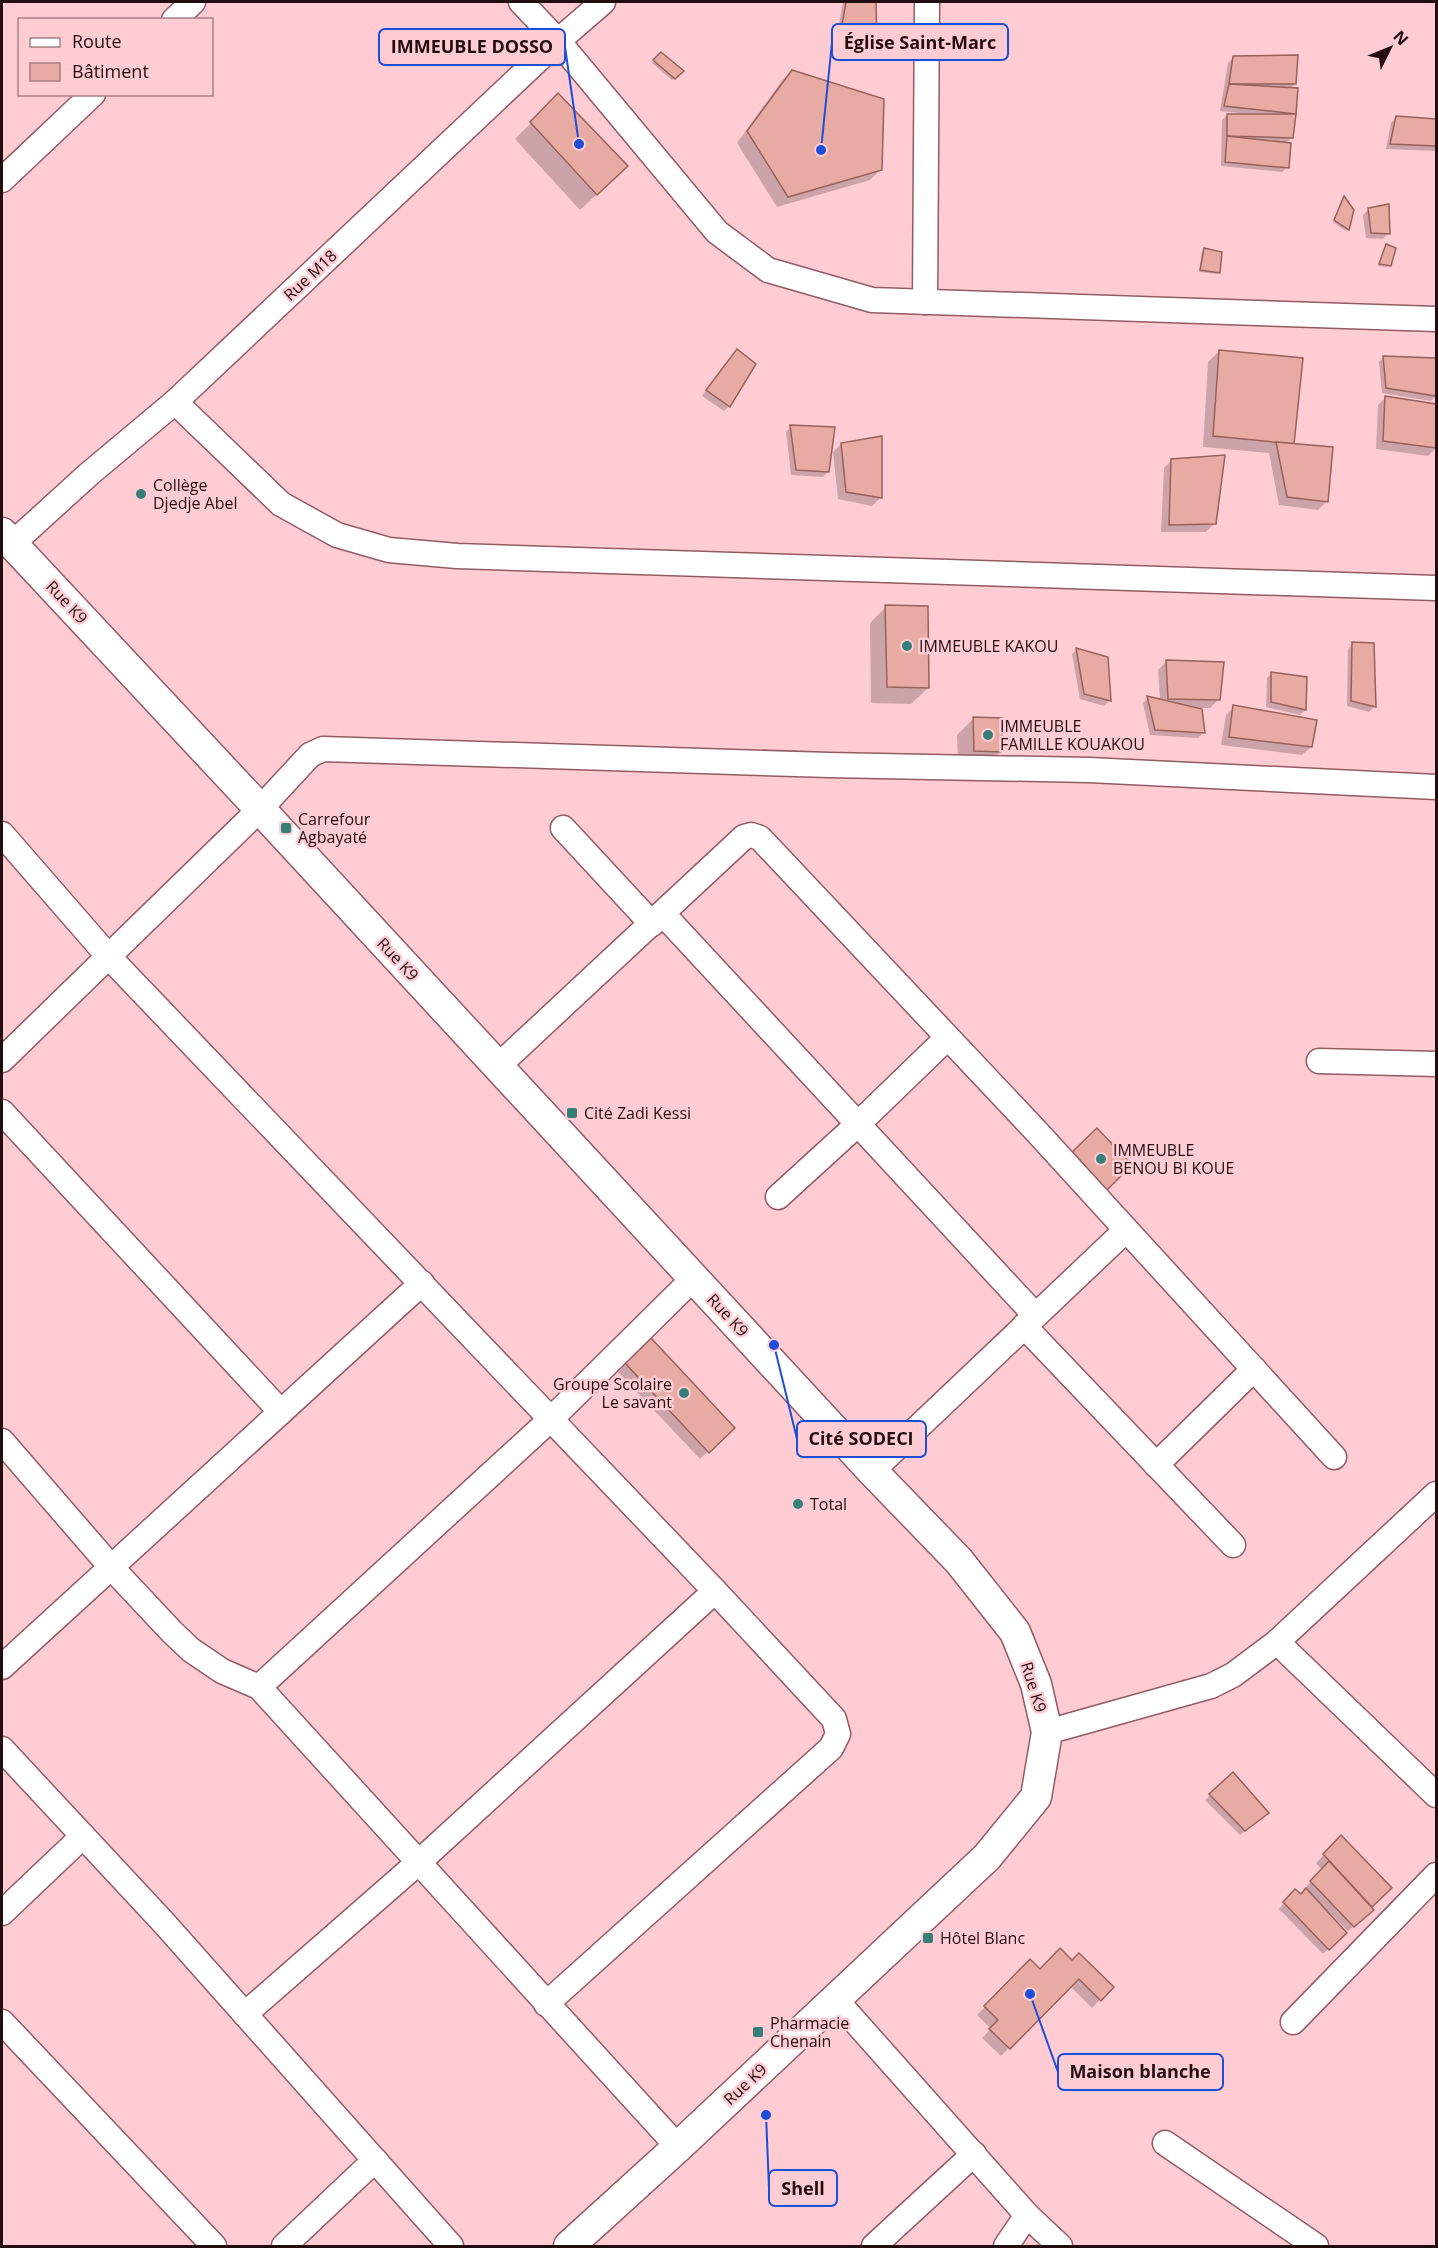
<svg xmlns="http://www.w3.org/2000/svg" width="1438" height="2248" font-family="'Open Sans',sans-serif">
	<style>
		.shadow { fill: #0003 }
		.building { fill: #e8aba3; stroke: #98615a; stroke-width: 1.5 }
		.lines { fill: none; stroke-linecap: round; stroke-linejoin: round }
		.minor-casing { stroke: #925b65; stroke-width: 27 }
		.tertiary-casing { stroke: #925b65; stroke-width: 33 }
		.minor { stroke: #fff; stroke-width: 24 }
		.tertiary { stroke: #fff; stroke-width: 30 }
		.poi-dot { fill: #367e78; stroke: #ffccd4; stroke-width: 2 }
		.labels { text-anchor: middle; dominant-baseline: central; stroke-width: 5; stroke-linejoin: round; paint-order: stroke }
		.street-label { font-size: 16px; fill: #220d11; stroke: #ffccd4 }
		.poi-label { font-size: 16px; fill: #220d11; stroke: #ffccd4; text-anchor: start }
		.leader { fill: none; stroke: #1d4ed8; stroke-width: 2 }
		.callout-dot { fill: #1d4ed8; stroke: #ffccd4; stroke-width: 2 }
		.callout { fill: #ffccd4; stroke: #1d4ed8; stroke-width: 2 }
		.callout-label { font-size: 18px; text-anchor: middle; font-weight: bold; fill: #220d11 }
	</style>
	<rect width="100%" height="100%" fill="#ffccd4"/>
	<g class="shadow">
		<polygon points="843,2 875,2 876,41 871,47 836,42"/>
		<polygon points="661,54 681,72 672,80 652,63"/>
		<polygon points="1233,58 1295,84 1289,89 1297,90 1292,137 1285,144 1287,167 1282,172 1221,166 1222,120 1227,115 1238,115 1238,113 1220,111 1228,63"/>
		<polygon points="792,71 881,169 870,180 777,207 737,143 781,82"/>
		<polygon points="558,96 609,183 580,210 515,139"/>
		<polygon points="1396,117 1436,121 1436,151 1386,149 1391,123"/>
		<polygon points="1344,198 1348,229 1346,231 1333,222"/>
		<polygon points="1368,210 1388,233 1383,239 1366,238 1363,215"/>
		<polygon points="1387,246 1389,265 1387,267 1378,266"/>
		<polygon points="1204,250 1219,272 1217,274 1199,272 1202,252"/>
		<polygon points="1219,351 1293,445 1331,448 1326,502 1318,510 1279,505 1269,453 1203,447 1208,362"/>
		<polygon points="732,356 729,406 724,411 702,396"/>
		<polygon points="1384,357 1436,360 1436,396 1431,401 1382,393 1379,362"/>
		<polygon points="1386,397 1436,448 1428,456 1376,449 1378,405"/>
		<polygon points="791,426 828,472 823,477 791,475 786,432"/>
		<polygon points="881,438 880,498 872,506 838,499 833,452 841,444"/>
		<polygon points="1172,460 1215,523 1206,532 1161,532 1164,468"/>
		<polygon points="886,607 928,688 911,704 871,703 870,623"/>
		<polygon points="1353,644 1373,645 1374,707 1369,712 1347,706 1348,649"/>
		<polygon points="1077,650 1107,658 1109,701 1104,706 1080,699 1072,654"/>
		<polygon points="1166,662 1218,700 1210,708 1201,708 1203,733 1198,738 1150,735 1143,703 1148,698 1160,700 1158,670"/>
		<polygon points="1272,673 1305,678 1305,710 1300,715 1266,707 1267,678"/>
		<polygon points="1234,707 1311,747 1302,755 1221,745 1226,715"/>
		<polygon points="973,719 1000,752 983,768 958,767 957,735"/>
		<polygon points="651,1340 733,1428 700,1459 618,1372"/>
		<polygon points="1233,1774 1262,1818 1240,1835 1205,1800"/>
		<polygon points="1341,1837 1390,1888 1370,1908 1367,1915 1348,1931 1331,1914 1329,1916 1345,1933 1323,1954 1279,1909 1295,1891 1301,1896 1307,1889 1306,1887 1322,1870 1316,1863"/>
		<polygon points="1030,1961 1040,1971 1072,1962 1112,1987 1092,2008 1070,1986 1001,2056 982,2038 991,2029 977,2015"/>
	</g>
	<g class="building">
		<polygon points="846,2 876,2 877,42 840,37"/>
		<polygon points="661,52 684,71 675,79 653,60"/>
		<polygon points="1298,55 1296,84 1229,84 1233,56"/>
		<polygon points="792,70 884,99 882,170 788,197 747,131"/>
		<polygon points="1229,84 1298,88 1296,114 1224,106"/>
		<polygon points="558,93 628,166 597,195 530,122"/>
		<polygon points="1227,114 1296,114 1293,138 1227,136"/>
		<polygon points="1396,116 1436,119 1436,146 1390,144"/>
		<polygon points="1227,136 1291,143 1289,168 1225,162"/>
		<polygon points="1344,196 1354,210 1349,230 1334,220"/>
		<polygon points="1389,204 1390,234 1371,233 1368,208"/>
		<polygon points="1386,244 1396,248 1391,266 1379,264"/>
		<polygon points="1204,248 1222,252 1220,273 1200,270"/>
		<polygon points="737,349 756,364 730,407 706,390"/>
		<polygon points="1219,350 1303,358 1294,444 1213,436"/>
		<polygon points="1383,356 1436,358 1436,396 1386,388"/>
		<polygon points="1385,396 1436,404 1436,448 1383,441"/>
		<polygon points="790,425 835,427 829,472 796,470"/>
		<polygon points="882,436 882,498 846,492 841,443"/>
		<polygon points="1276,442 1333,447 1328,502 1287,497"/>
		<polygon points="1225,455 1216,524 1169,525 1171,459"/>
		<polygon points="885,605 928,606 929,688 887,687"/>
		<polygon points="1352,642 1374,643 1376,707 1351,701"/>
		<polygon points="1076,648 1108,657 1111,701 1084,694"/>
		<polygon points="1166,660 1224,662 1220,700 1168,699"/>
		<polygon points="1271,672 1307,677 1306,710 1271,702"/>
		<polygon points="1147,696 1202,709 1205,733 1155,730"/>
		<polygon points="1233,705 1317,720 1312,747 1229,737"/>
		<polygon points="973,717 1003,718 1001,752 974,751"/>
		<polygon points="1097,1128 1132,1165 1106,1191 1071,1153"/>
		<polygon points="651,1338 735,1428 709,1453 625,1363"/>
		<polygon points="1233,1772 1269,1813 1245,1831 1209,1794"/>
		<polygon points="1341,1835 1392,1888 1372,1907 1323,1854"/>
		<polygon points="1329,1861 1374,1910 1354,1927 1310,1881"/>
		<polygon points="1306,1888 1347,1933 1329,1950 1283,1902 1295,1889 1301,1894"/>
		<polygon points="1060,1948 1072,1960 1079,1953 1114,1987 1101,2001 1079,1979 1010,2049 989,2029 998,2020 984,2006 1030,1959 1040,1969"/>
	</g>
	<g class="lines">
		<defs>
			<g id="minor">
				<polyline points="521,2 558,41 717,232 768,270 872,300 1436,319"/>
				<polyline points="174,20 193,2"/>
				<polyline points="2,180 93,94"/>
				<polyline points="925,302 927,2"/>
				<polyline points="175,402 281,504 337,535 389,550 457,556 1436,588"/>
				<polyline points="12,544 89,474 175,402 558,41 603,2"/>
				<polyline points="563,828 652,924"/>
				<polyline points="2,834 109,957 715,1591 834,1719 838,1734 831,1748 546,2004"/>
				<polyline points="663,914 1035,1315"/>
				<polyline points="2,1060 260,809 310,755 323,749 829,765 1089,770 1436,787"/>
				<polyline points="1319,1061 1436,1064"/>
				<polyline points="497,1067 744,837 751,835 760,838 1037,1132 1334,1457"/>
				<polyline points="2,1112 281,1412"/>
				<polyline points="778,1197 858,1124 947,1038"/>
				<polyline points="1024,1326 1233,1545"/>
				<polyline points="2,1441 111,1567 172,1632 191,1650 222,1671 259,1687 678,2147"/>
				<polyline points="1156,1465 1254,1369"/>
				<polyline points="872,1471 1126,1230"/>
				<polyline points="1277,1642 1436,1795"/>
				<polyline points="2,1667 422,1283"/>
				<polyline points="259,1687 551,1419 694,1278"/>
				<polyline points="1047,1732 1211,1686 1233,1675 1277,1642 1436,1494"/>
				<polyline points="2,1749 164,1923 451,2246"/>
				<polyline points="2,1913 83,1836"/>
				<polyline points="836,2000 1027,2215 1060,2246"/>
				<polyline points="245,2014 419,1862 715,1591"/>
				<polyline points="2,2022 214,2246"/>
				<polyline points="1293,2022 1436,1875"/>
				<polyline points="1165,2143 1316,2246"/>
				<polyline points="284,2246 375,2160"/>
				<polyline points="874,2246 974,2154"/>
				<polyline points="1006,2246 1027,2215"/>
			</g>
			<polyline id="tertiary" points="2,533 260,809 872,1471 959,1561 1015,1632 1036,1684 1047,1732 1036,1797 987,1857 678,2147 569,2246"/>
		</defs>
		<use href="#minor" class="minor-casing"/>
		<use href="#tertiary" class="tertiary-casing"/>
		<use href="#minor" class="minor"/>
		<use href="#tertiary" class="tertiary"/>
	</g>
	<g class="poi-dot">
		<circle cx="141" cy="494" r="6"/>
		<circle cx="907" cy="646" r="6"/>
		<circle cx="988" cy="735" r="6"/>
		<rect x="280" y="822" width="12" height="12" rx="3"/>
		<rect x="566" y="1107" width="12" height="12" rx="3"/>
		<circle cx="1101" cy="1159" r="6"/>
		<circle cx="684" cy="1393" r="6"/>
		<circle cx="798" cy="1504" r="6"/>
		<rect x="922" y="1932" width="12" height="12" rx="3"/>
		<rect x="752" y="2026" width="12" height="12" rx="3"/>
	</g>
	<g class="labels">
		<g class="street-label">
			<text transform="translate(310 275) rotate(-43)">Rue M18</text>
			<text transform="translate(67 602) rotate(47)">Rue K9</text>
			<text transform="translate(398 959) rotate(47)">Rue K9</text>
			<text transform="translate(728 1315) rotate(47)">Rue K9</text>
			<text transform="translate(1034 1687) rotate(73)">Rue K9</text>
			<text transform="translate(745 2084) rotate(-43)">Rue K9</text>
		</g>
		<g class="poi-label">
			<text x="153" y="485">Collège<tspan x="153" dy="18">Djedje Abel</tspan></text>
			<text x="919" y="646">IMMEUBLE KAKOU</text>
			<text x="1000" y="726">IMMEUBLE<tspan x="1000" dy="18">FAMILLE KOUAKOU</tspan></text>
			<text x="298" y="819">Carrefour<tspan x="298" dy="18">Agbayaté</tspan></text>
			<text x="584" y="1113">Cité Zadi Kessi</text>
			<text x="1113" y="1150">IMMEUBLE<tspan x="1113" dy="18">BENOU BI KOUE</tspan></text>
			<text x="672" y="1384" text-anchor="end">Groupe Scolaire<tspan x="672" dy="18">Le savant</tspan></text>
			<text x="810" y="1504">Total</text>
			<text x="940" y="1938">Hôtel Blanc</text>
			<text x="770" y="2023">Pharmacie<tspan x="770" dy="18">Chenain</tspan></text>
		</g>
	</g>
	<path class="leader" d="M821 150L832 42M579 144L565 47M774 1345L797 1439M1030 1994L1058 2072M766 2115L769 2188"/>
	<g class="callout-dot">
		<circle cx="821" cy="150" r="6"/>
		<circle cx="579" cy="144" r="6"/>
		<circle cx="774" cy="1345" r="6"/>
		<circle cx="1030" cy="1994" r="6"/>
		<circle cx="766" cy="2115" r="6"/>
	</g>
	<g class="callout">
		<rect x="832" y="24" width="176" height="36" rx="6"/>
		<rect x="379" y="29" width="186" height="36" rx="6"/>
		<rect x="797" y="1421" width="129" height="36" rx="6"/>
		<rect x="1058" y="2054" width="165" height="36" rx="6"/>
		<rect x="769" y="2170" width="68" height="36" rx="6"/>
	</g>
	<g class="callout-label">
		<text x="920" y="49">Église Saint-Marc</text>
		<text x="472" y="53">IMMEUBLE DOSSO</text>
		<text x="861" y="1445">Cité SODECI</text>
		<text x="1140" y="2078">Maison blanche</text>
		<text x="803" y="2195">Shell</text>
	</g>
	<rect width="1438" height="2248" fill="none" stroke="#220d11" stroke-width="6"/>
	<rect x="18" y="18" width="195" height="78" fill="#ffccd4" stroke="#a78086" stroke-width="1.5"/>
	<rect x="30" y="38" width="30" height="9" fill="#ffffff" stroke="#a78086" stroke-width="1.5"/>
	<text x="72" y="48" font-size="18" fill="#220d11">Route</text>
	<rect x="30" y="63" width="30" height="18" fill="#e8aba3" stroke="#a78086" stroke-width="1.5"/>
	<text x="72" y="78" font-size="18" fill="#220d11">Bâtiment</text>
	<g transform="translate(1390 48) rotate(47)" stroke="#ffccd4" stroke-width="4.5" paint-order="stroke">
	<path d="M0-4.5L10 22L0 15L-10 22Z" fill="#220d11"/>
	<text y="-9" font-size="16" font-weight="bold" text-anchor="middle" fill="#220d11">N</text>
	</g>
</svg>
